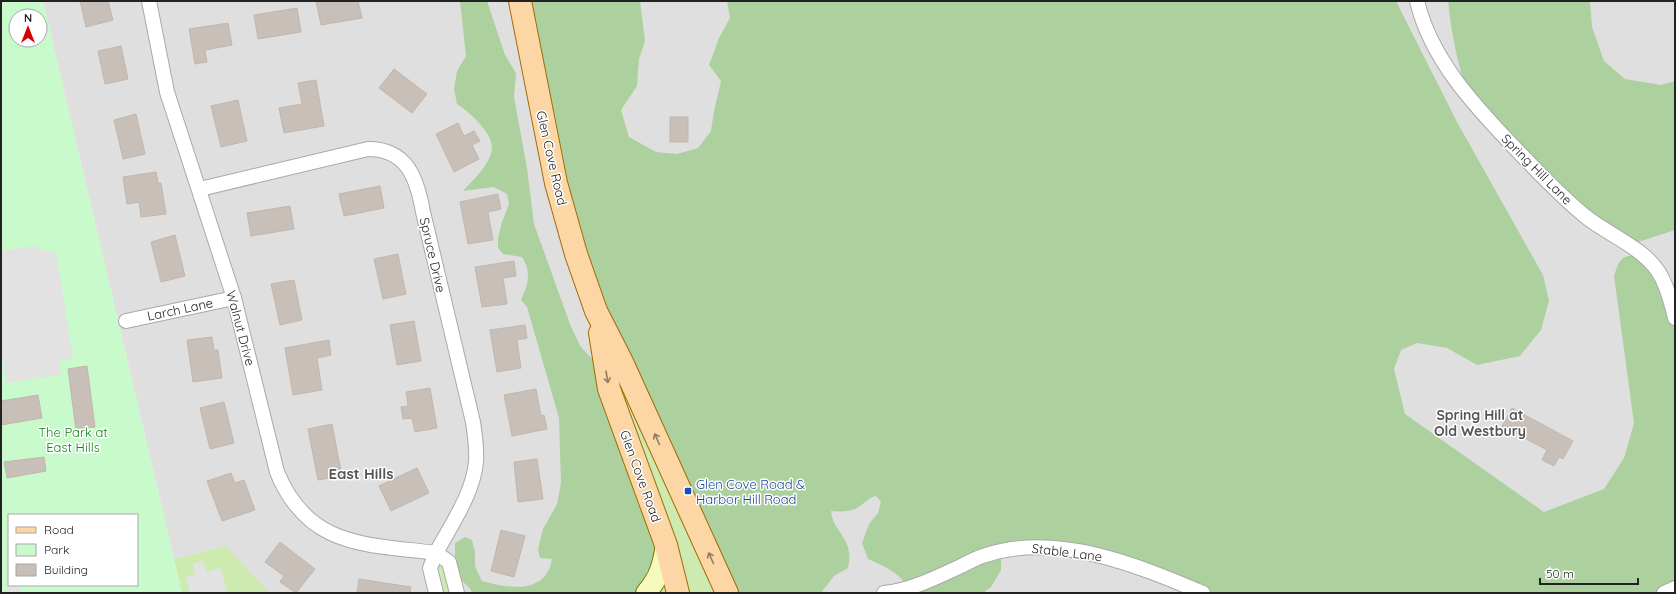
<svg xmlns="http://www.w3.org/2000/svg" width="1676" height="594" font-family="Quicksand,sans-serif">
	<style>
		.residential { fill: #e0dfdf }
		.grass { fill: #cdebb0 }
		.forest { fill: #add19e }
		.park { fill: #c8facc; fill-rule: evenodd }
		.parking { fill: #e2e2e2 }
		.building { fill: #c7bfb8; stroke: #c4b6ab }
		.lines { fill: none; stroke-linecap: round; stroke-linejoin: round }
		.street-casing { stroke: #a9a9a9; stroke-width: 16 }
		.secondary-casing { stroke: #707d05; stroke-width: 22 }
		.primary-casing { stroke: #a06b00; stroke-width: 24 }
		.street { stroke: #fff; stroke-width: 14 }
		.secondary { stroke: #f7fabf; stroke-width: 20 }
		.primary { stroke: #fcd6a4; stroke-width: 22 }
		.oneway { stroke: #8f7c63 }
		.transit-dot { fill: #1a4fb4; stroke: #fff; stroke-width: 1.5 }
		.labels { text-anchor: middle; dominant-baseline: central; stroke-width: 3; stroke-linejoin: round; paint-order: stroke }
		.street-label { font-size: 13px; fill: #222; stroke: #fff }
		.park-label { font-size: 13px; fill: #0c8416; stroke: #fff }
		.transit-label { font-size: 13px; fill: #164399; stroke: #fff; text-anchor: start }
		.neighbourhood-label { font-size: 14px; font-weight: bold; fill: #555; stroke: #fff }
		.quarter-label { font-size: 15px; font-weight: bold; fill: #555; stroke: #fff }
	</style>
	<rect width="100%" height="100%" fill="#f2efe9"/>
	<polygon class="residential" points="43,1 1675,1 1675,593 727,593 666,545 646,593 182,593"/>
	<g class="grass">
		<polygon points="622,362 727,593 640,593 646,571 654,568 609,389"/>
		<polygon points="226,546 270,593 182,593 174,559"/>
		<polygon points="436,553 457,593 436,593"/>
	</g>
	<g class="forest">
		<path d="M460,1h27l18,54 11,18 -2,24 13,71 7,56 36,100 10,22 21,22 60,176 -7,24 -8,3v9l-6,13h-168c-1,-5 -6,-8 -10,-12 -8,-10 -7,-26 -7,-38l10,-6 7,3 3,12v14l7,15c29,8 64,13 70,-22l-12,-1 -2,-9 5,-20 14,-25 4,-21 -2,-65 -32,-111 -6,-7c7,-16 11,-27 1,-43l-19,-3 -5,-6v-10l4,-16 7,-18 -2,-10 -13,-7 -31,4c11,-12 28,-27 29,-44 0,-15 -24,-36 -35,-43l-3,-15 3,-18 9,-15z"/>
		<path d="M520,1h120l5,40 -6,18 -2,27 -16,24 8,27 27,15 21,2 21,-6 13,-17 3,-20 7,-30 -12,-16 10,-27 11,-20 -3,-17h669l61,121 86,153 6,26 -8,29 -21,26 -43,9 -30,-17 -30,-5 -16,7 -7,19 11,45 139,98 60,-23 20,-31 10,-35 -20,-147c7,-21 8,-20 29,-21l14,15 18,51v264l-13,8h-459l-142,-44 -60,8v13l-10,17 -8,6h-69c-16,-20 -23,-24 -46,-34l-6,-16 7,-19 9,-11 3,-12 -5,-5c-8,2 -10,6 -16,10 -8,6 -19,6 -29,5 2,22 24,27 17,57l-14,8 -13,17h-94l-131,-282z"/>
		<path d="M1448,1h142l2,26 12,34 21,18 36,6 14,-4v149l-46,15 -43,-28 -121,-132c-9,-28 -14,-55 -17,-84z"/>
	</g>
	<path class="park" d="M1,1h42l139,592h-181zM16,16h24v24h-24zM9,515h128v70h-128z"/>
	<g class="parking">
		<polygon points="35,246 46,252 56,251 73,359 59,361 61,375 6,383 1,352 1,251"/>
		<polygon points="203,560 207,572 221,568 227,593 190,593 186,577 195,574 193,564"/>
		<polygon points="14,585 18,585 22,593 1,593"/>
	</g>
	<g class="building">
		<polygon points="80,1 108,1 113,20 86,27"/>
		<polygon points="316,1 358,1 362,18 321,25"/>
		<polygon points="297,8 301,32 258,39 254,15"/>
		<polygon points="228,23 232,45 205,50 207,62 195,64 189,29"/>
		<polygon points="121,46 128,79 105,84 98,51"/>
		<polygon points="394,69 427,94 412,113 379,88"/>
		<polygon points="316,80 324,126 284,133 279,108 302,104 298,83"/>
		<polygon points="238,100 247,141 221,147 211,106"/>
		<polygon points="136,114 145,154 123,159 114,120"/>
		<rect x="670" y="117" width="18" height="25"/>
		<polygon points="458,123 464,136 474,131 480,141 472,145 479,159 454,172 436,134"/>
		<polygon points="156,172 158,183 161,183 166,214 141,217 139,202 127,204 123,177"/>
		<polygon points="380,186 384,208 344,216 339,194"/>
		<polygon points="498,194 501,209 488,212 493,240 468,244 460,202"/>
		<polygon points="290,206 294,229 251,236 247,213"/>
		<polygon points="175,235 185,276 161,282 151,242"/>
		<polygon points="398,254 406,294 383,299 374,259"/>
		<polygon points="514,261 516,276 503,278 507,304 482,307 475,267"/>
		<polygon points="294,280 302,320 280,325 271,284"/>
		<polygon points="414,321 421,361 397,365 390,325"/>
		<polygon points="525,325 527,338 517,340 521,368 497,372 490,330"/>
		<polygon points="212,337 214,350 218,350 222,378 193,382 187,340"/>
		<polygon points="329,340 331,355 317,358 322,390 293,395 285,348"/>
		<polygon points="87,366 95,427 76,430 68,369"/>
		<polygon points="430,388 437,428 415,432 412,418 403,419 401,407 408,406 406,392"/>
		<polygon points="536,389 541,416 544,415 547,429 512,436 504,395"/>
		<polygon points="38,395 42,418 1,425 1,401"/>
		<polygon points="224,402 234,443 210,449 200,408"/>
		<polygon points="1512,408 1573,441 1563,459 1559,457 1554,466 1542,460 1547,450 1502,426"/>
		<polygon points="332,424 342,476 318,480 308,429"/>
		<polygon points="44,457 46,471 7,478 4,462"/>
		<polygon points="537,459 543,499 518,502 514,462"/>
		<polygon points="417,468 429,493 391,511 379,486"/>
		<polygon points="231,473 235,483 244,480 255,510 222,521 207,481"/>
		<polygon points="501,530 525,536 514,577 491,571"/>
		<polygon points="280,542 315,569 296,593 280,582 284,576 265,562"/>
		<polygon points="359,579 411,587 410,593 357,593"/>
	</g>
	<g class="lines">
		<defs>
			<g id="street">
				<path d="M149,1l18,91 67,206 43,174c31,76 89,72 159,81 15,-28 37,-59 40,-91 1,-13 -1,-27 -3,-40l-50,-210c-6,-34 -16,-63 -55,-63l-168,40"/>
				<path d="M1417,1c14,58 56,103 96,145 23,24 46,49 72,70 24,20 62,32 77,62 6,12 10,27 13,40"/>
				<polyline points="126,321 234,298"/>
				<polyline points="436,593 430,568 436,553 449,562 457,593"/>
				<path d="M884,593c28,-3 53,-16 77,-27 8,-4 17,-9 25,-11 71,-23 151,10 217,38"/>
				<polyline points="1664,593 1675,588"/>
			</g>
			<path id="secondary" d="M646,593c13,-14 17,-29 20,-48"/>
			<g id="primary">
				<polyline points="520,1 556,183 576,254 596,311 622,362 727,593"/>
				<polyline points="600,333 609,389 666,545 678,593"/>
			</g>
		</defs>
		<use href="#street" class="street-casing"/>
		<use href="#secondary" class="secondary-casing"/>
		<use href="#primary" class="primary-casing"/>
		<use href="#street" class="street"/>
		<use href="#secondary" class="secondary"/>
		<use href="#primary" class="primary"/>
	</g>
	<defs><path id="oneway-shaft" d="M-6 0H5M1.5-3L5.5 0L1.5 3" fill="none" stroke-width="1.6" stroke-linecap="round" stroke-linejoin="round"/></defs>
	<g class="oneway">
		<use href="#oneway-shaft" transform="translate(607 377) rotate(80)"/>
		<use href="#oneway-shaft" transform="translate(657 439) rotate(-114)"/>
		<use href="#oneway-shaft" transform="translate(711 558) rotate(-114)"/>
	</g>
	<rect class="transit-dot" x="684" y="487" width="8" height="8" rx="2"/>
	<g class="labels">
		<g class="street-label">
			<text transform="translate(552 158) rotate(77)">Glen Cove Road</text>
			<text transform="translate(1537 169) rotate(45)">Spring Hill Lane</text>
			<text transform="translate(433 255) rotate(77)">Spruce Drive</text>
			<text transform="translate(180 309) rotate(-12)">Larch Lane</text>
			<text transform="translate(241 328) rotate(75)">Walnut Drive</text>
			<text transform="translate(641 476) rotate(70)">Glen Cove Road</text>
			<text transform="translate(1067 552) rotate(7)">Stable Lane</text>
		</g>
		<g class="park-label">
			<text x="73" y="432">The Park at<tspan x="73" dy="15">East Hills</tspan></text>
		</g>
		<g class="transit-label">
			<text x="696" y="484">Glen Cove Road &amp;<tspan x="696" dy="15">Harbor Hill Road</tspan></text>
		</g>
		<g class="neighbourhood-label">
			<text x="1480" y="415">Spring Hill at<tspan x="1480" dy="16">Old Westbury</tspan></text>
		</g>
		<g class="quarter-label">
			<text x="361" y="473">East Hills</text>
		</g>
	</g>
	<rect width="1676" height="594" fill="none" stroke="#222222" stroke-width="4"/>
	<rect x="8" y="514" width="130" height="72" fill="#ffffff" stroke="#a7a7a7"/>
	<rect x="16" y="527" width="20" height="6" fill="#fcd6a4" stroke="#a7a7a7"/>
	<text x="44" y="534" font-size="12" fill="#222222">Road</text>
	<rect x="16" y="544" width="20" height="12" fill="#c8facc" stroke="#a7a7a7"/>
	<text x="44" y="554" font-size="12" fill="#222222">Park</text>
	<rect x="16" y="564" width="20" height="12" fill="#c7bfb8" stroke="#a7a7a7"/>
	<text x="44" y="574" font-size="12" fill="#222222">Building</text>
	<g transform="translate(28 28)"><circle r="19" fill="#ffffff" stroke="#a7a7a7"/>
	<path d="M0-3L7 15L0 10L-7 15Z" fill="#d40000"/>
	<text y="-6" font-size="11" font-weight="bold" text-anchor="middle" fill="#222222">N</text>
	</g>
	<path d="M1540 578v6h98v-6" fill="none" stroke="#222222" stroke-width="2"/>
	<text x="1546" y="578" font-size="12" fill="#222222" stroke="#ffffff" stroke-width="3" paint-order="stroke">50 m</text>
</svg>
